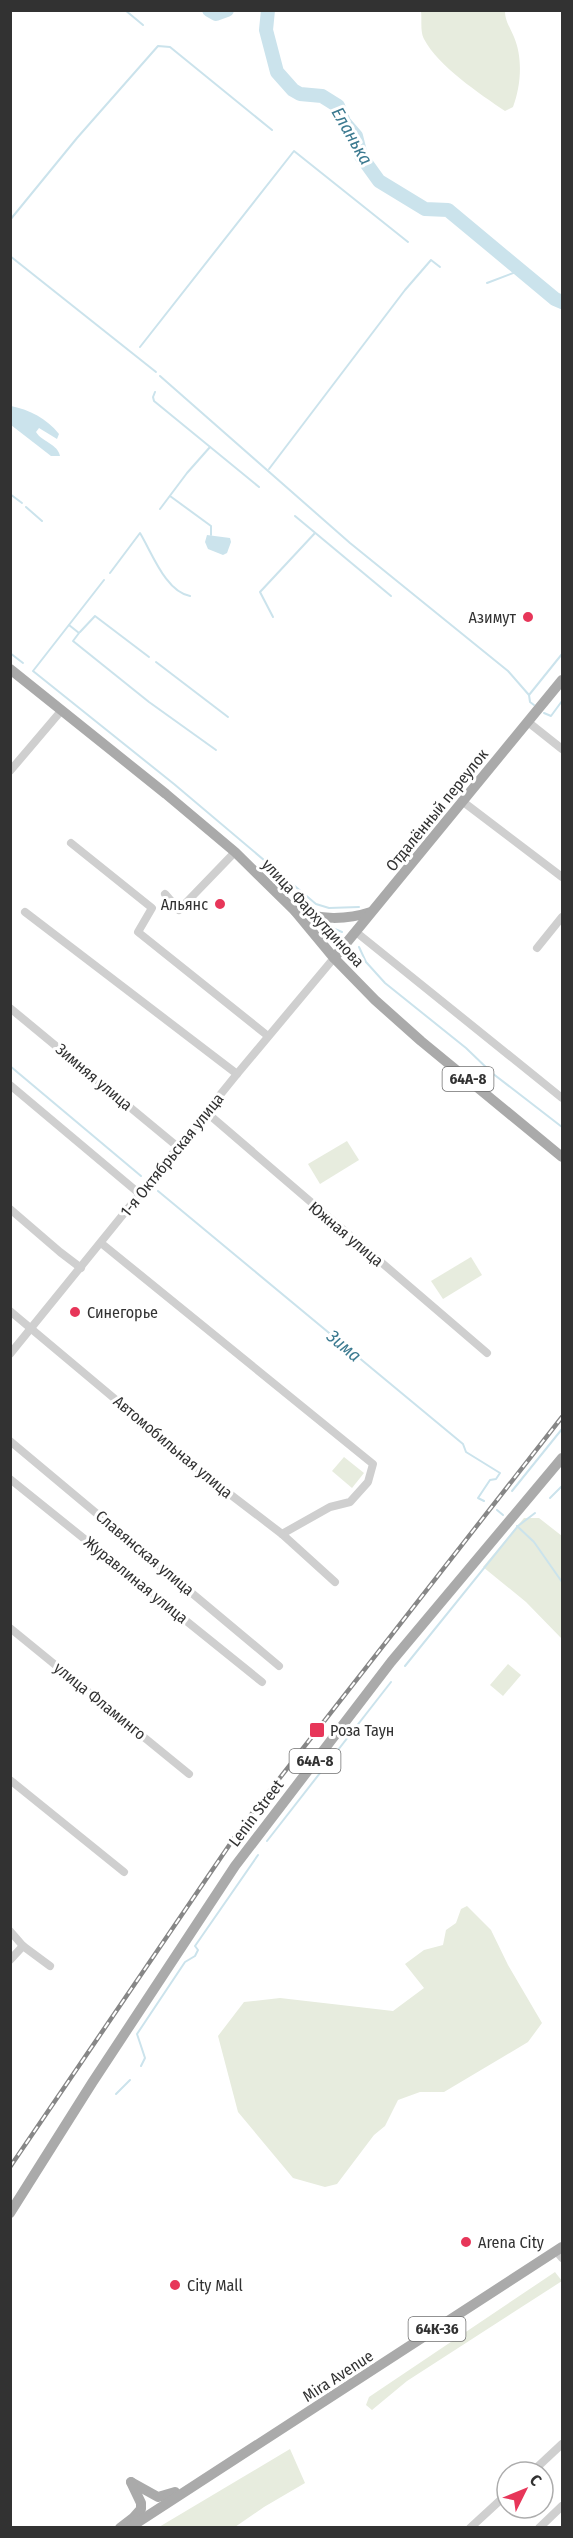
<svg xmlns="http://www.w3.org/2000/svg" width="573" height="2538" font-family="'Fira Sans Condensed',sans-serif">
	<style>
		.green { fill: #e7ecde }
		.water { fill: #cbe3ec }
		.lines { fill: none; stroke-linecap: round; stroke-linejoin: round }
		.stream { stroke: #cbe3ec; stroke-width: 2 }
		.river { stroke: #cbe3ec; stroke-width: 14 }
		.minor { stroke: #cfcfcf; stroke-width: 8 }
		.major { stroke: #aaa; stroke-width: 10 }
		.rail-casing { stroke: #878787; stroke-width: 4.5 }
		.rail { stroke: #fff; stroke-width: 2; stroke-dasharray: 7; stroke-linecap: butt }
		.poi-dot { fill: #e73659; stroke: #fff; stroke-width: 2 }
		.labels { text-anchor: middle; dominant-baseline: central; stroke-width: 6; stroke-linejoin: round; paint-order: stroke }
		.shield { fill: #fff; stroke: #707070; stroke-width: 1.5 }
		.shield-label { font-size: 15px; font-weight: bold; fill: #323232 }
		.poi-label { font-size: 16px; fill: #323232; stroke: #fff; text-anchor: start }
		.street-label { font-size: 16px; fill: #323232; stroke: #fff }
		.water-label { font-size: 18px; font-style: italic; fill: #3c7a90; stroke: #fff }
	</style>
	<rect width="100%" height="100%" fill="#fff"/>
	<g class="green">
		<path d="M421,11h84c0,10 5,16 9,26 9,21 7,49 -1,70l-8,4c-25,-17 -67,-45 -81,-72 -4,-7 -2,-20 -3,-28z"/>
		<polygon points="347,1141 359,1160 320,1184 308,1164"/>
		<polygon points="471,1257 482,1275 443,1299 431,1281"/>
		<polygon points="344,1457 364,1473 352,1488 332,1471"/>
		<polygon points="524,1518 539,1518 562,1536 562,1639 526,1602 483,1567"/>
		<polygon points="508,1664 521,1675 503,1696 490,1685"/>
		<polygon points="467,1906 491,1930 508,1965 542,2023 528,2042 444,2092 420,2092 398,2100 385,2126 374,2135 337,2184 325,2187 293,2178 238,2112 218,2036 244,2002 280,1998 393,2011 424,1988 405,1964 424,1950 443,1945 446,1930 456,1923 461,1909"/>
		<polygon points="555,2272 562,2281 407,2381 372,2410 366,2405 369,2397"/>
		<polygon points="290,2449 305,2483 264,2507 235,2527 159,2527"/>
	</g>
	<g class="water">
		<path d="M11,406c19,4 35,12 48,28l-2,5 -18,-11 -3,4c6,10 22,12 24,24h-9l-40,-31z"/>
		<polygon points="207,535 230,538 231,542 227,553 223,555 208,549 205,542"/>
	</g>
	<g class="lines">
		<g class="stream">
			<polyline points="125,10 143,25"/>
			<polyline points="10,220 77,138 158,46 170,47 272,130"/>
			<polyline points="10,256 156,372"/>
			<polyline points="487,283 521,270"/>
			<polyline points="140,347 294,151 408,242"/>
			<polyline points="160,376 350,543 508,671 529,695 530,702 534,705"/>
			<polyline points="155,392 153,397 154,401 259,487"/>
			<polyline points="269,469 405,290 431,260 440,267"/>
			<polyline points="10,494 22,503"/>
			<polyline points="170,496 211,526 211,535"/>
			<polyline points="26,507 42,521"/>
			<polyline points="160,509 187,473 210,447"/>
			<polyline points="295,516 391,596"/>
			<path d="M110,573l30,-40c12,20 26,59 50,63"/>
			<polyline points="104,580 33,671 174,784 316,904 329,908 359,907"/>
			<polyline points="273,617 260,592 315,533"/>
			<polyline points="69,625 79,633 73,641 149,702 216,750"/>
			<polyline points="80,632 95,616 149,657"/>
			<polyline points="10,653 23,663"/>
			<polyline points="156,662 228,717"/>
			<polyline points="529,695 562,654"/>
			<polyline points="544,713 551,716 562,701"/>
			<polyline points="330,927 342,932"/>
			<polyline points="359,947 366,962 385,983 466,1048 492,1073 562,1127"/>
			<polyline points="10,1066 141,1176"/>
			<polyline points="158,1191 463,1444 466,1452 500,1473 496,1479 490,1480 478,1498 484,1501"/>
			<polyline points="512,1491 562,1429"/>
			<polyline points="550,1498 562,1486"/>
			<polyline points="497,1510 503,1515"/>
			<polyline points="517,1526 534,1542 562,1582"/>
			<polyline points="405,1666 518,1526 535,1513"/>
			<polyline points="267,1841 391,1682"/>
			<polyline points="141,2066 145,2058 137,2034 185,1962 195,1956 198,1950 195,1946 258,1855"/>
			<polyline points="116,2094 130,2080"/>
		</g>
		<g class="river">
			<polyline points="209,10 216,14 227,10"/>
			<polyline points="268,10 266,30 277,72 293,90 300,94 322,96 338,106 344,122 356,136 361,156 379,181 425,209 448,210 555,299 562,302"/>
		</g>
		<g class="minor">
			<polyline points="528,722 562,749"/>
			<polyline points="10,771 61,711"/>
			<polyline points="462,801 562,877"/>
			<polyline points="71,843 152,908 138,932 268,1036"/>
			<polyline points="165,894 179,910 235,852"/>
			<polyline points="25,912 237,1074"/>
			<polyline points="356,932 562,1098"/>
			<polyline points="537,948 562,917"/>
			<polyline points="10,1008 178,1147"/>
			<polyline points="10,1085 141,1195"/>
			<polyline points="206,1112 487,1353"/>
			<polyline points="10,1209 60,1252 81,1268"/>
			<polyline points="101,1243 373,1464 368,1482 350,1502 330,1507 282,1534"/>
			<polyline points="10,1311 214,1482 282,1534 335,1582"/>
			<polyline points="10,1354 237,1074 334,958"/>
			<polyline points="10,1441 279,1666"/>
			<polyline points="10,1479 262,1682"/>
			<polyline points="10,1628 189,1774"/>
			<polyline points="10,1780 124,1872"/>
			<polyline points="10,1931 23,1946 50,1966"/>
			<polyline points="10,1960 23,1946"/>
			<polyline points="556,2251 562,2258"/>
			<polyline points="532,2472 562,2444"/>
			<polyline points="470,2528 507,2494"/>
			<polyline points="539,2528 562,2506"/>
		</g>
		<g class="major">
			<polyline points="10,669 166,794 235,852 295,911 334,958 375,1000 421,1041 562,1157"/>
			<path d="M295,911c24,9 52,9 76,1"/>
			<polyline points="334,958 562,680"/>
			<polyline points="10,2213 92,2083 235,1866 391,1662 562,1458"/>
			<polyline points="131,2482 158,2497 175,2492"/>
			<polyline points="120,2528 133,2518 141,2509 141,2503 131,2482"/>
			<polyline points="129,2528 562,2247"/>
		</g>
		<defs>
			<polyline id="rail" points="10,2167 243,1825 562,1417"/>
		</defs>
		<use href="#rail" class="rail-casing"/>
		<use href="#rail" class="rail"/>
	</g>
	<g class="poi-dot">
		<circle cx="528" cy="617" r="6"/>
		<circle cx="220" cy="904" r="6"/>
		<circle cx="75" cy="1312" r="6"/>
		<rect x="309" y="1722" width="16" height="16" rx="3"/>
		<circle cx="466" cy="2242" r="6"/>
		<circle cx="175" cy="2285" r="6"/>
	</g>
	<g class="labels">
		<g class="shield">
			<rect x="442.5" y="1067" width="51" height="24" rx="4.5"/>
			<rect x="289.5" y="1749" width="51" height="24" rx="4.5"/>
			<rect x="408.5" y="2317" width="57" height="24" rx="4.5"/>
		</g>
		<g class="shield-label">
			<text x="468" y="1079">64А-8</text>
			<text x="315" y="1761">64А-8</text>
			<text x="437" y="2329">64К-36</text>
		</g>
		<g class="poi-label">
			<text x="516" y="617" text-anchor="end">Азимут</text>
			<text x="208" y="904" text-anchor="end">Альянс</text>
			<text x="87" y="1312">Синегорье</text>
			<text x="330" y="1730">Роза Таун</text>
			<text x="478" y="2242">Arena City</text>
			<text x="187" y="2285">City Mall</text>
		</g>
		<g class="street-label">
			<text transform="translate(437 810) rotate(-51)">Отдалённый переулок</text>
			<text transform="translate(313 913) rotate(47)">улица Фархутдинова</text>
			<text transform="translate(94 1077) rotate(40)">Зимняя улица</text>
			<text transform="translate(172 1155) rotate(-51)">1-я Октябрьская улица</text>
			<text transform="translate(346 1234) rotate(40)">Южная улица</text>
			<text transform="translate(173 1447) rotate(40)">Автомобильная улица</text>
			<text transform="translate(145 1553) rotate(40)">Славянская улица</text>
			<text transform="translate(136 1580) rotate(39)">Журавлиная улица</text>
			<text transform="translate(100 1701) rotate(39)">улица Фламинго</text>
			<text transform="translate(256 1813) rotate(-53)">Lenin Street</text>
			<text transform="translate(338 2376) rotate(-33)">Mira Avenue</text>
		</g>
		<g class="water-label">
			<text transform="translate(352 136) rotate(60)">Еланька</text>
			<text transform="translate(344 1346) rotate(40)">Зима</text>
		</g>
	</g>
	<rect width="573" height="2538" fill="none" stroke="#323232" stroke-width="24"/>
	<g transform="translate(525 2490) rotate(47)"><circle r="28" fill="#ffffff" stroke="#adadad" stroke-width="1.5"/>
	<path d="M0-4.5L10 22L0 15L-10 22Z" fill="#e73659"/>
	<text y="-9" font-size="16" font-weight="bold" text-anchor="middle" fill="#323232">С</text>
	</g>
</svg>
